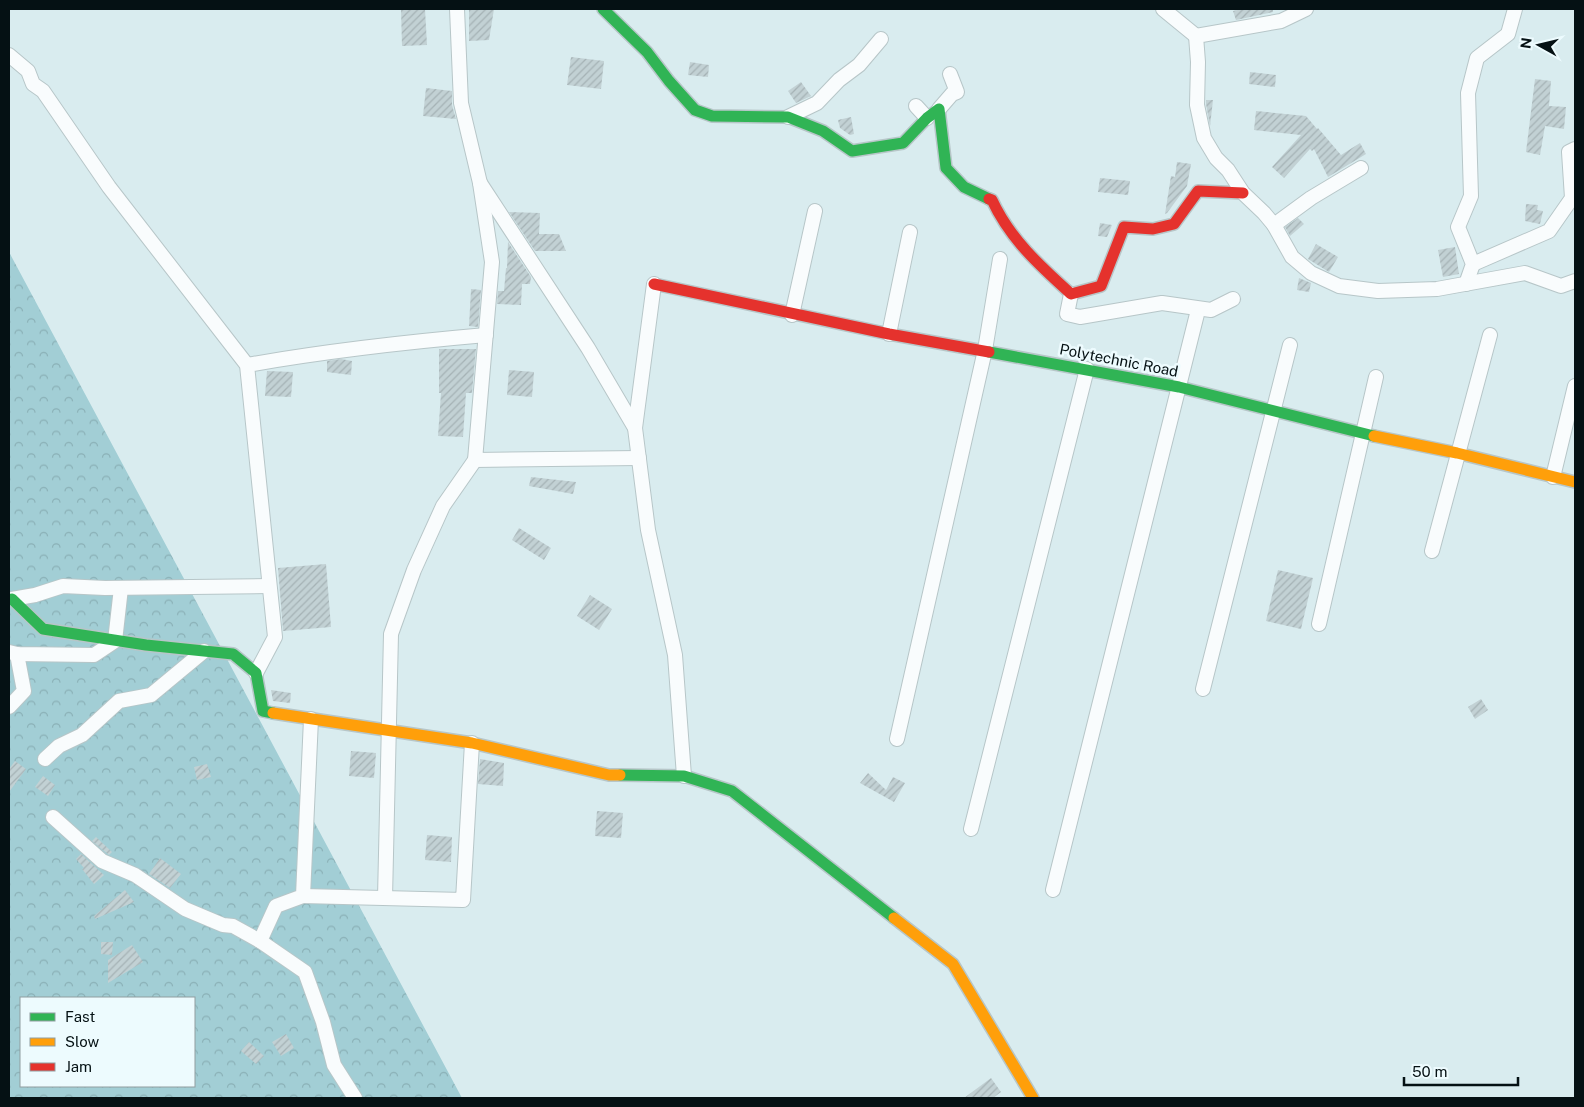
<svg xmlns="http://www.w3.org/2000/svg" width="1584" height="1107" font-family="'Public Sans',sans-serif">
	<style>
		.forest { fill: url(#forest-crowns); fill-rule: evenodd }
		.building { fill: url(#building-hatch) }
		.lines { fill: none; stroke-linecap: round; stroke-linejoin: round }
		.street-casing { stroke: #b7c6c8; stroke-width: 16 }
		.fast-casing { stroke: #b7c6c8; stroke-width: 14 }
		.slow-casing { stroke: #b7c6c8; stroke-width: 14 }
		.jam-casing { stroke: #b7c6c8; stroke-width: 14 }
		.street { stroke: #f9fcfd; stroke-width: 14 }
		.fast { stroke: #30b455; stroke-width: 11 }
		.slow { stroke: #ff9f0a; stroke-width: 11 }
		.jam { stroke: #e5322d; stroke-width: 11 }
		.labels { text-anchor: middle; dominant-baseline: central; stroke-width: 5; stroke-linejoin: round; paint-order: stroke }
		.street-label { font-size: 15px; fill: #051114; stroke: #edfbfe }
	</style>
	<defs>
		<pattern id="forest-crowns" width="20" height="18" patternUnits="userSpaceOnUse" patternTransform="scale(1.25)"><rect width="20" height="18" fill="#a2ced5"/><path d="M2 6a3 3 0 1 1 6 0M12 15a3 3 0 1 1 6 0" fill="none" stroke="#8ab0b6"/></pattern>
		<pattern id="building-hatch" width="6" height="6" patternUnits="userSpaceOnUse" patternTransform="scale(1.25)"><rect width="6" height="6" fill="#c2d1d4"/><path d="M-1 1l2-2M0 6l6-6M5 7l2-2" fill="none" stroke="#a5b2b5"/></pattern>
	</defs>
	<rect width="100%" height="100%" fill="#d9ecef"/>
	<path class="forest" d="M9,252l453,846h-453zM21,998h173v88h-173z"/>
	<g class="building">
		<polygon points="401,9 425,9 427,45 402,46"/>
		<polygon points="469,9 494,9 489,40 469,41"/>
		<polygon points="1242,9 1273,9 1273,12 1236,20 1233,11"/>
		<polygon points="571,57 604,61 601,89 567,85"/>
		<polygon points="690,62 709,65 708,77 688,75"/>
		<polygon points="1250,72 1276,75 1275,87 1249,84"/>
		<polygon points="1535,79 1551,81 1549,106 1566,107 1564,129 1545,126 1540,155 1526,152"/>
		<polygon points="801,82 811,96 796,103 788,91"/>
		<polygon points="426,88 452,91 452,105 456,119 423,116"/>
		<polygon points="1206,100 1213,100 1210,126 1206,104"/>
		<polygon points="1256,111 1306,116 1317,129 1318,128 1341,155 1360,143 1366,154 1328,177 1314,149 1312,151 1310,149 1284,178 1272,167 1301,135 1254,130"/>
		<polygon points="851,117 854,134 850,135 840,128 838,120"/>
		<polygon points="1177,162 1191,164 1187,186 1167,213 1165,214 1171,176 1175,177"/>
		<polygon points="1100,178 1130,181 1128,195 1098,192"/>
		<polygon points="1526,204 1538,205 1537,210 1543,211 1540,224 1525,221"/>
		<polygon points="509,212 540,213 539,234 559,234 566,251 535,251"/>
		<polygon points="1298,218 1304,224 1290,236 1285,227"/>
		<polygon points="1100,223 1112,225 1107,237 1098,236"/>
		<polygon points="508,242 531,277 530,284 522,284 521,305 497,304 498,291 504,291 506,268 507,268"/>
		<polygon points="1316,244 1338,257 1329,272 1308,259"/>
		<polygon points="1455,247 1459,274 1443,277 1438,250"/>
		<polygon points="1299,278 1311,283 1309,292 1297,290"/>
		<polygon points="471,289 481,290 478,327 469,326"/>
		<polygon points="439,349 476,349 472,393 466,393 463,437 438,436 441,393 439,393"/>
		<polygon points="341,359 352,361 351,375 327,372 327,361"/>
		<polygon points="509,370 534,372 532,397 507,395"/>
		<polygon points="267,371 293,372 291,397 265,396"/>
		<polygon points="531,477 576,482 573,494 529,486"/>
		<polygon points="519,528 551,548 544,560 512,540"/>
		<polygon points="326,564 331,627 283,631 278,568"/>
		<polygon points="1278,570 1313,578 1301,629 1266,621"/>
		<polygon points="590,595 612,609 599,630 577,616"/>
		<polygon points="271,690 291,693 290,703 273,701"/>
		<polygon points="1481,699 1488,710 1475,719 1468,707"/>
		<polygon points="351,751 376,753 374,778 349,776"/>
		<polygon points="480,759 504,763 503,786 478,784"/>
		<polygon points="15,761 26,769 9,792 9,769"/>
		<polygon points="207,764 211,777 197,780 194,767"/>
		<polygon points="868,773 886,790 893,777 905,783 894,802 860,783"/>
		<polygon points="43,776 55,785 48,796 35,787"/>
		<polygon points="597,811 623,813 621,838 595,836"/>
		<polygon points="427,835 452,837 451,862 425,860"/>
		<polygon points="96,837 112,852 109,855 92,841"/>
		<polygon points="81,854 104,875 94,884 82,869 84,868 76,859"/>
		<polygon points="160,858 181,874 170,888 149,874"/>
		<polygon points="125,890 134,902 95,919 94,916"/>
		<polygon points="101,942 113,942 112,955 101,954"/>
		<polygon points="132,945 143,962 108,983 108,960"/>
		<polygon points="286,1034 294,1048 281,1056 272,1042"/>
		<polygon points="249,1042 264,1056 256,1064 241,1051"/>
		<polygon points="991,1078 1001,1092 993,1098 964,1098"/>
	</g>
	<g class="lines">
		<defs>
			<g id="street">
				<polyline points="457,9 461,103 480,183 492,262 475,460 639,458"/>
				<polyline points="1163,9 1196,36"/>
				<polyline points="1306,9 1281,21 1196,36 1198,62 1197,105 1204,138 1216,158 1228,170 1243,193 1264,213 1274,225 1311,198 1361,168"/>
				<polyline points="9,55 28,71 33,84 43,91 109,187 247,365 275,637 256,673"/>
				<polyline points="916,106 927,118"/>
				<polyline points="939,109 952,94 957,92 950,74"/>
				<polyline points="788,117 817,103 839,80 859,65 881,39"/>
				<polyline points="480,183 588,348 635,428 648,530 675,655 684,776"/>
				<polyline points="1274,225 1292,257 1311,273 1339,286 1378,291 1437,289 1525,273 1561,286 1575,281"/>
				<polyline points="1473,264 1549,231 1572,198 1569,152 1575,149"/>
				<polyline points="1466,284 1473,264 1458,227 1471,196 1468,93 1477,58 1508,34 1515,9"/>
				<polyline points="1071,294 1067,314 1080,317 1162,303 1211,310 1233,299"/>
				<polyline points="792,315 815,211"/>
				<polyline points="889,334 910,232"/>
				<path d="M247,365c79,-14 159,-23 239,-30"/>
				<polyline points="635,428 654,284"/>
				<polyline points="1553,477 1575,386"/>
				<polyline points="1432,551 1490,335"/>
				<polyline points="12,599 35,595 63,586 105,588 269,586"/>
				<polyline points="1319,624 1376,377"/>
				<polyline points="9,652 17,654 94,655 115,641 121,588"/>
				<polyline points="1203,689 1290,345"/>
				<polyline points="9,707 24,691 17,654"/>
				<polyline points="311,719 303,896 276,906 260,941 305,972 323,1022 334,1065 355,1098"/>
				<polyline points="897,739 985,350 1000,259"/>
				<polyline points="45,759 59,746 82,735 119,701 151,695 204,651"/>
				<polyline points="53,817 102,861 135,875 185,909 223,925 233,926 260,941"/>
				<polyline points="971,829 1087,369"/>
				<polyline points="1053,890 1197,314"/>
				<polyline points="303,896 463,900 472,743"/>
				<polyline points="385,898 391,634 414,570 443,506 475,460"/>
			</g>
			<g id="fast">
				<polyline points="603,9 647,52 669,81 695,110 712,116 788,117 823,131 852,151 903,143 927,118 939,109 946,168 964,187 989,199"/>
				<polyline points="989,352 1179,387 1374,436"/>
				<polyline points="9,600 12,599 43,629 146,645 233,654 256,673 263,711 273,713"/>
				<polyline points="620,775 684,776 732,791 894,918"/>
			</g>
			<g id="slow">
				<polyline points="1374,436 1457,453 1575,482"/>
				<polyline points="273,713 472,743 609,775 620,775"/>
				<polyline points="894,918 953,964 1033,1098"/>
			</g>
			<g id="jam">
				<path d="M989,199l3,1c18,39 48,66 79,94l30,-8 23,-59 29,2 21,-5 24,-33 45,2"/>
				<polyline points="654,284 889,334 989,352"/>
			</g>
		</defs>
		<use href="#street" class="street-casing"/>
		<use href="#fast" class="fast-casing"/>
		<use href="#slow" class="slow-casing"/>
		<use href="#jam" class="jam-casing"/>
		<use href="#street" class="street"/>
		<use href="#fast" class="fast"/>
		<use href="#slow" class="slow"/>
		<use href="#jam" class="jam"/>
	</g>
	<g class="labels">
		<g class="street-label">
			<text transform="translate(1119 360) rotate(11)">Polytechnic Road</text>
		</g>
	</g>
	<rect width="1584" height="1107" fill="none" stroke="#051114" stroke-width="20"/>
	<rect x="20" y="997" width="175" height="90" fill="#edfbfe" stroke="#909da0"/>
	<rect x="30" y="1013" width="25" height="8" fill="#30b455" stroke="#909da0"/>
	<text x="65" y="1022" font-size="15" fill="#051114">Fast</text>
	<rect x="30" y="1038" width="25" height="8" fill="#ff9f0a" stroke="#909da0"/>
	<text x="65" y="1047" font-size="15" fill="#051114">Slow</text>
	<rect x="30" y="1063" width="25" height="8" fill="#e5322d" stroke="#909da0"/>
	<text x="65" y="1072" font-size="15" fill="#051114">Jam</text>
	<g transform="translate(1539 45) rotate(278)" stroke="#edfbfe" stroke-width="4" paint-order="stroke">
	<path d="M0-4L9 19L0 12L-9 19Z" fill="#051114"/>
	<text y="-8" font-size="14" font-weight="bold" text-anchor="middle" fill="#051114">N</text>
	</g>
	<path d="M1404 1077v8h114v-8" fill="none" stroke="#051114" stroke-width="2.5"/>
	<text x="1412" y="1077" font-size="15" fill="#051114" stroke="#edfbfe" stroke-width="4" paint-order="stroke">50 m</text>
</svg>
